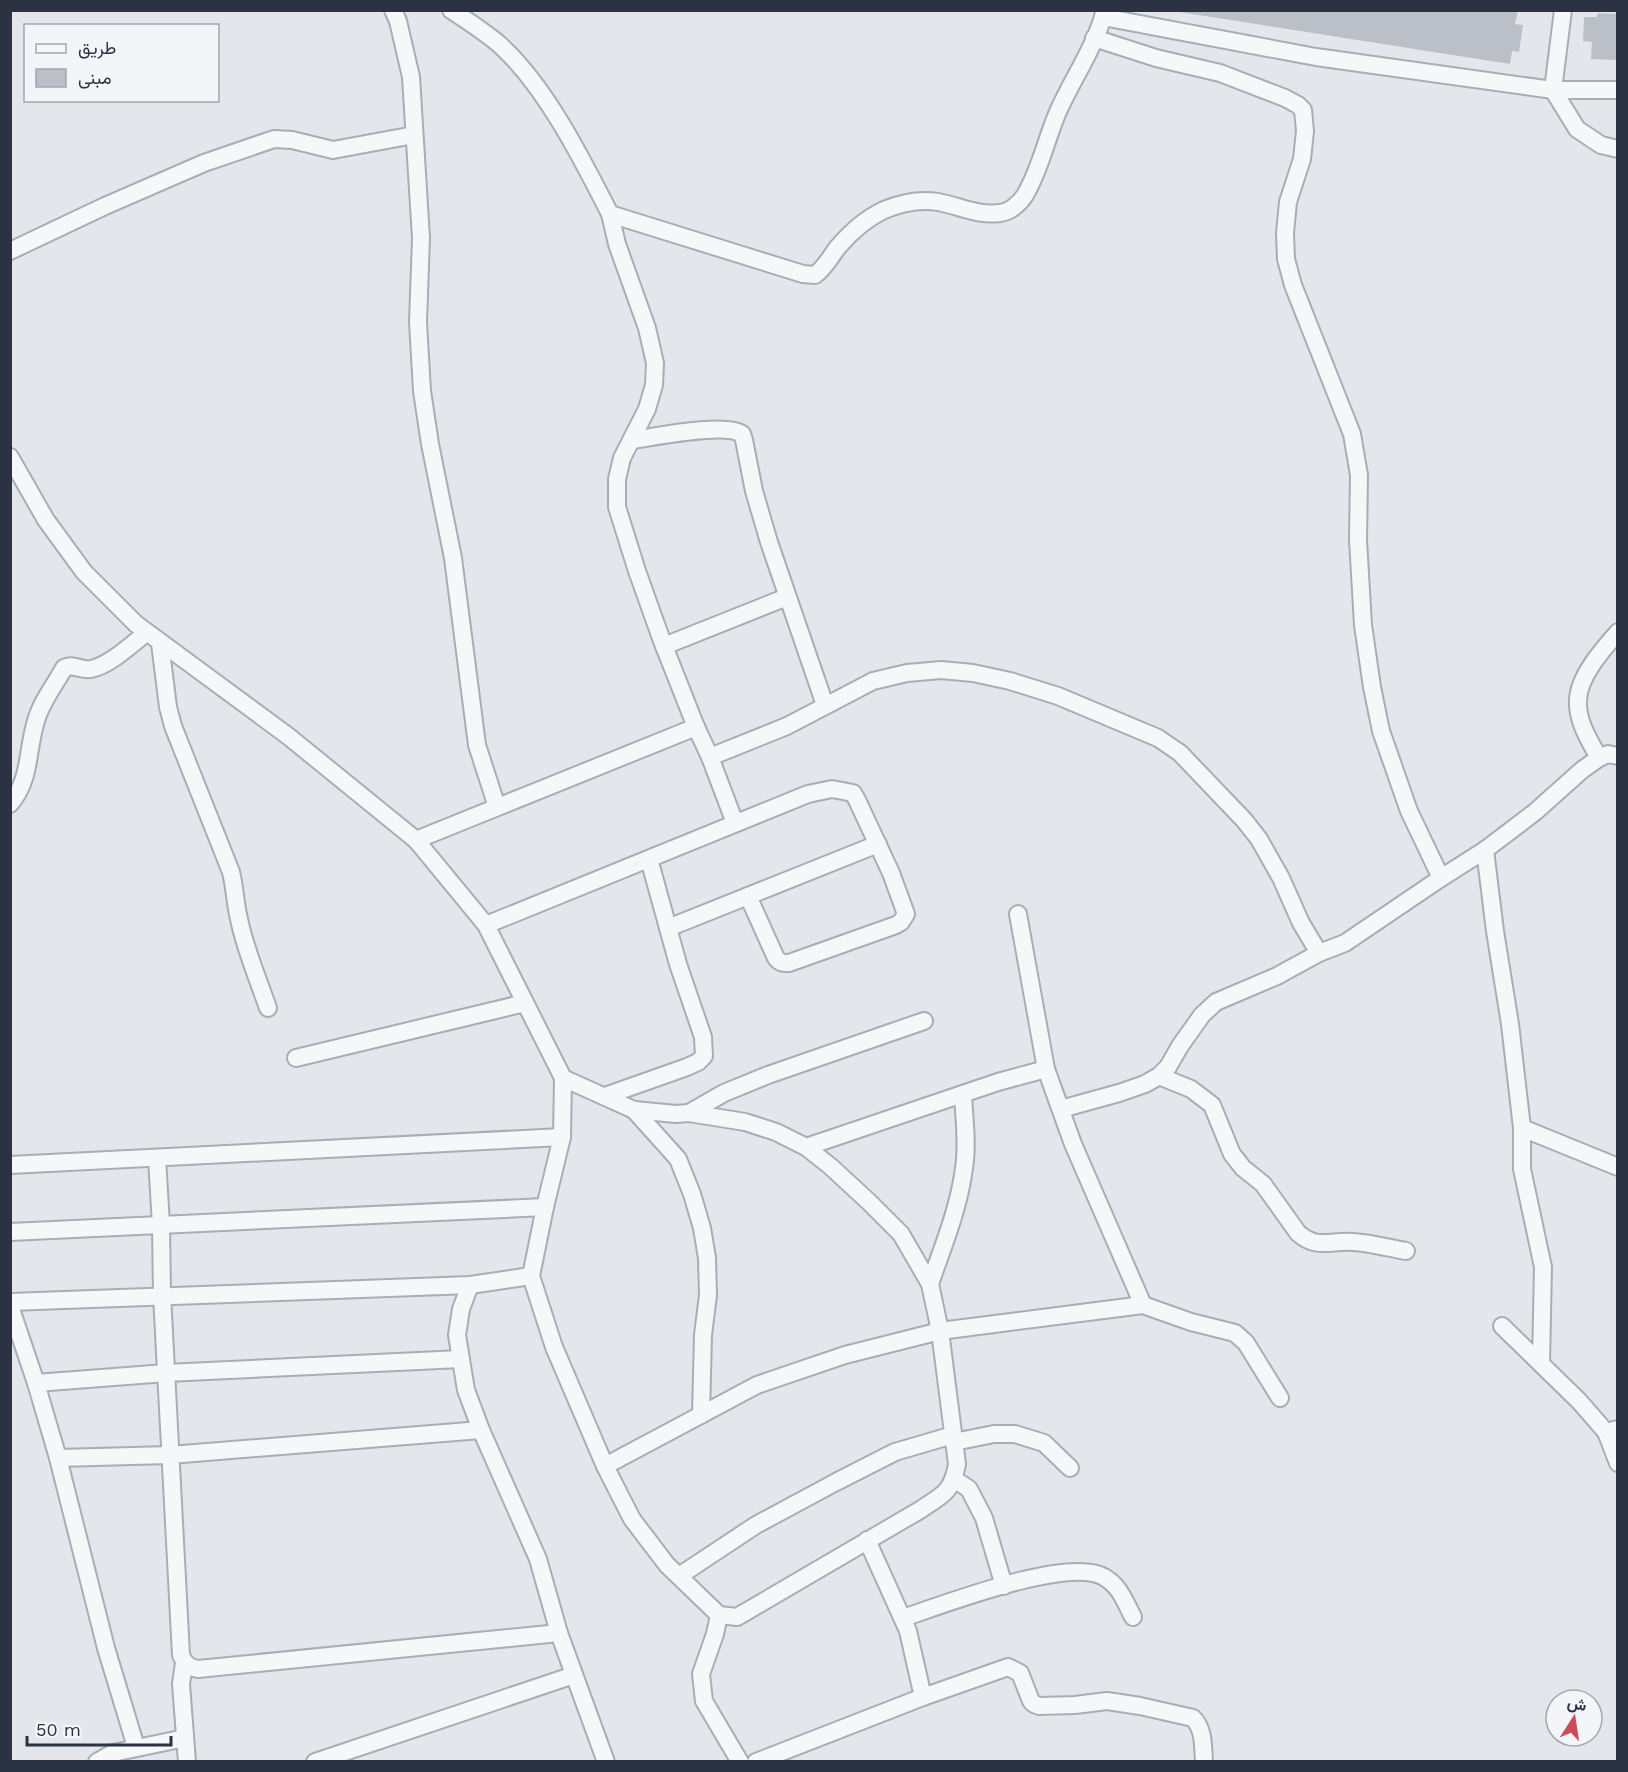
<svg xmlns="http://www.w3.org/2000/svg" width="1628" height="1772" font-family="'Work Sans',Vazirmatn,sans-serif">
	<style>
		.building { fill: #bbbfc8 }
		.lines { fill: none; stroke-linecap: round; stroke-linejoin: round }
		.street-casing { stroke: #a9adb5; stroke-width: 20 }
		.street { stroke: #f6f7f9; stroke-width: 16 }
	</style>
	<rect width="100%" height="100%" fill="#e4e6eb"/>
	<g class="building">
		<polygon points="1179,10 1518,10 1515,24 1523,25 1519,52 1512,51 1510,64 1179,12"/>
		<polygon points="1598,13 1618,14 1618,60 1591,59 1592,42 1583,41 1584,17 1597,17"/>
	</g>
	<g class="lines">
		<defs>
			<g id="street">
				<polyline points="393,10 398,21 411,77 421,238 418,322 422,391 430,444 453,558 477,745 497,807"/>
				<path d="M451,10c17,11 34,22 49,35 46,42 82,114 110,169l193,60 12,1c9,-6 16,-19 23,-28 12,-14 29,-29 46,-37 17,-7 36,-11 54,-8 22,4 39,14 62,11 10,-1 20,-10 25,-18 15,-25 21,-55 32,-81 15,-35 38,-66 48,-104"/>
				<polyline points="1563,10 1553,90 1577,129 1601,145 1618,149"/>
				<polyline points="1103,17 1316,57 1553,90 1618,90"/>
				<polyline points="1094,38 1156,58 1220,73 1285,98 1298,105 1303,110 1305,131 1302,159 1288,202 1285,233 1286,259 1293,285 1352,434 1359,475 1358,540 1363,625 1372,687 1381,731 1409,811 1441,878"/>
				<polyline points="610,214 617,244 647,328 655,363 654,385 647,409 622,458 617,479 617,507 637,571 662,641 696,727 710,757 735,823"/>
				<polyline points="10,251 105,206 204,163 274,139 292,140 333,150 414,135"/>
				<path d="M632,440c22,-3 93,-18 110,-6l2,6 10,51 15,51 56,163"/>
				<path d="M10,457l36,63 38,52 52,52 152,112 128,104 70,85 77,153 -1,59 -17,70 -14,69 23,71 51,119 27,53 35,46 52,50 18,2 183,-107c22,-15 32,-17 37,-46l-17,-133 -10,-47 -29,-50 -33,-33 -38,-35 -24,-19 -30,-15 -31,-10 -56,-9 -13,1 -42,-4 -71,-32"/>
				<path d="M160,643l8,64 5,19 58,146c4,16 4,31 8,47 6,30 19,60 29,89"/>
				<polyline points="664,646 787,597"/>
				<polyline points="710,757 787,726 873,681 907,673 941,670 973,673 1010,681 1058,696 1158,738 1180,753 1244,820 1259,839 1281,878 1301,923 1319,953"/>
				<path d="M1599,758c-10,-18 -22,-37 -21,-57 0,-24 25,-52 40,-69"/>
				<path d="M10,804c21,-24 17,-55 26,-83 5,-19 19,-36 28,-53 9,-5 17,3 27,1 19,-4 41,-25 55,-36"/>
				<polyline points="416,840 696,727"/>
				<polyline points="1485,850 1495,931 1510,1024 1522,1128 1522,1169 1543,1267 1541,1363"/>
				<polyline points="1018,914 1046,1069 1073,1144 1143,1305"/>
				<path d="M486,925l322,-131 24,-5 21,4 4,7 34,73 15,41 -5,8 -5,3 -107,38c-6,0 -9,0 -13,-5l-28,-62"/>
				<polyline points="668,928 878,844"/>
				<polyline points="296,1058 525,1003"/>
				<path d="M1159,1076l32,13 21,16 20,49 11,14 20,16 35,49c19,17 33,7 55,9 18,1 36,6 53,9"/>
				<polyline points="605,1096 687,1067 698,1062 704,1056 703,1037 678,964 649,859"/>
				<polyline points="1061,1109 1119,1093 1145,1084 1159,1076 1168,1067 1180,1046 1202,1015 1216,1002 1277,976 1319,953 1345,943 1441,878 1485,850 1535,812 1582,770 1599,758 1608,754 1618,756"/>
				<polyline points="634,1110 678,1159 692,1194 702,1228 707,1258 708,1295 703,1335 701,1415"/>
				<polyline points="689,1113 724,1093 768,1075 924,1021"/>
				<polyline points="1522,1128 1618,1167"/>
				<polyline points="806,1147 998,1082 1046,1069"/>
				<path d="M157,1158l4,67 1,70 19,360c4,9 7,12 17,14l361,-36"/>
				<polyline points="10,1165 562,1137"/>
				<polyline points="10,1232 545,1207"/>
				<path d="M930,1284c13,-38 29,-76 34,-116 4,-24 0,-50 -1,-74"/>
				<polyline points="470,1285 461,1309 457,1335 466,1390 481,1430 538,1559 559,1633 606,1762"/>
				<polyline points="10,1302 470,1285 531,1276"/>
				<polyline points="10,1306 36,1383 58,1458 106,1648 136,1747"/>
				<polyline points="1502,1326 1579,1401 1606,1432"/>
				<polyline points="36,1383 166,1373 461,1359"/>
				<polyline points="1618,1429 1606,1432 1618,1463"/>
				<polyline points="954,1442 994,1434 1015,1434 1044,1443 1070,1468"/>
				<polyline points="58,1458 170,1455 481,1430"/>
				<polyline points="605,1466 757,1385 845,1355 940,1331 1143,1305 1191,1322 1235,1333 1246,1343 1280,1398"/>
				<polyline points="954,1479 969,1489 984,1518 1004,1586"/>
				<polyline points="867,1540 908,1631 923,1697"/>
				<polyline points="679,1576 756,1525 836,1482 895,1452 953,1435"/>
				<polyline points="719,1615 715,1634 701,1674 704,1701 740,1762"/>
				<path d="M903,1618c39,-13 166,-62 201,-41 16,9 21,25 29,40"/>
				<polyline points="184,1663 181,1684 187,1762"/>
				<polyline points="97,1762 113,1753 185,1738"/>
				<polyline points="315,1762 574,1675"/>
				<path d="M756,1762l167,-65 85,-30 12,6 11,28 3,3 5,2 36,-1 32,-4 33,5 53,12c11,11 10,28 11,44"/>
			</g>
		</defs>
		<use href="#street" class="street-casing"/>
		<use href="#street" class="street"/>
	</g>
	<rect width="1628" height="1772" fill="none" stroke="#2b3343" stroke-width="24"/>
	<rect x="24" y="24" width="195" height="78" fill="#f3f5f8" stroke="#a3a7b0" stroke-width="1.5"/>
	<rect x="36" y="44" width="30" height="9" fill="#f6f7f9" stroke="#a3a7b0" stroke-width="1.5"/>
	<text x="78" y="54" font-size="18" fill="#2b3343">طريق</text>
	<rect x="36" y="69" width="30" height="18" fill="#bbbfc8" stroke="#a3a7b0" stroke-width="1.5"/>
	<text x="78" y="84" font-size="18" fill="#2b3343">مبنى</text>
	<g transform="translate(1574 1718) rotate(12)"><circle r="28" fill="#f3f5f8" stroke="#a3a7b0" stroke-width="1.5"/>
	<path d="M0-4.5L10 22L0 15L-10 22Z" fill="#cc4d5a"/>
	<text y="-9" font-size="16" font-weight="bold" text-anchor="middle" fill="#2b3343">ش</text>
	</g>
	<path d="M27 1736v9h144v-9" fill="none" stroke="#2b3343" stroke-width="3"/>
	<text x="36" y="1736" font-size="18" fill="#2b3343" stroke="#f3f5f8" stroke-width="4.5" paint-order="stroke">50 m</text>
</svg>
